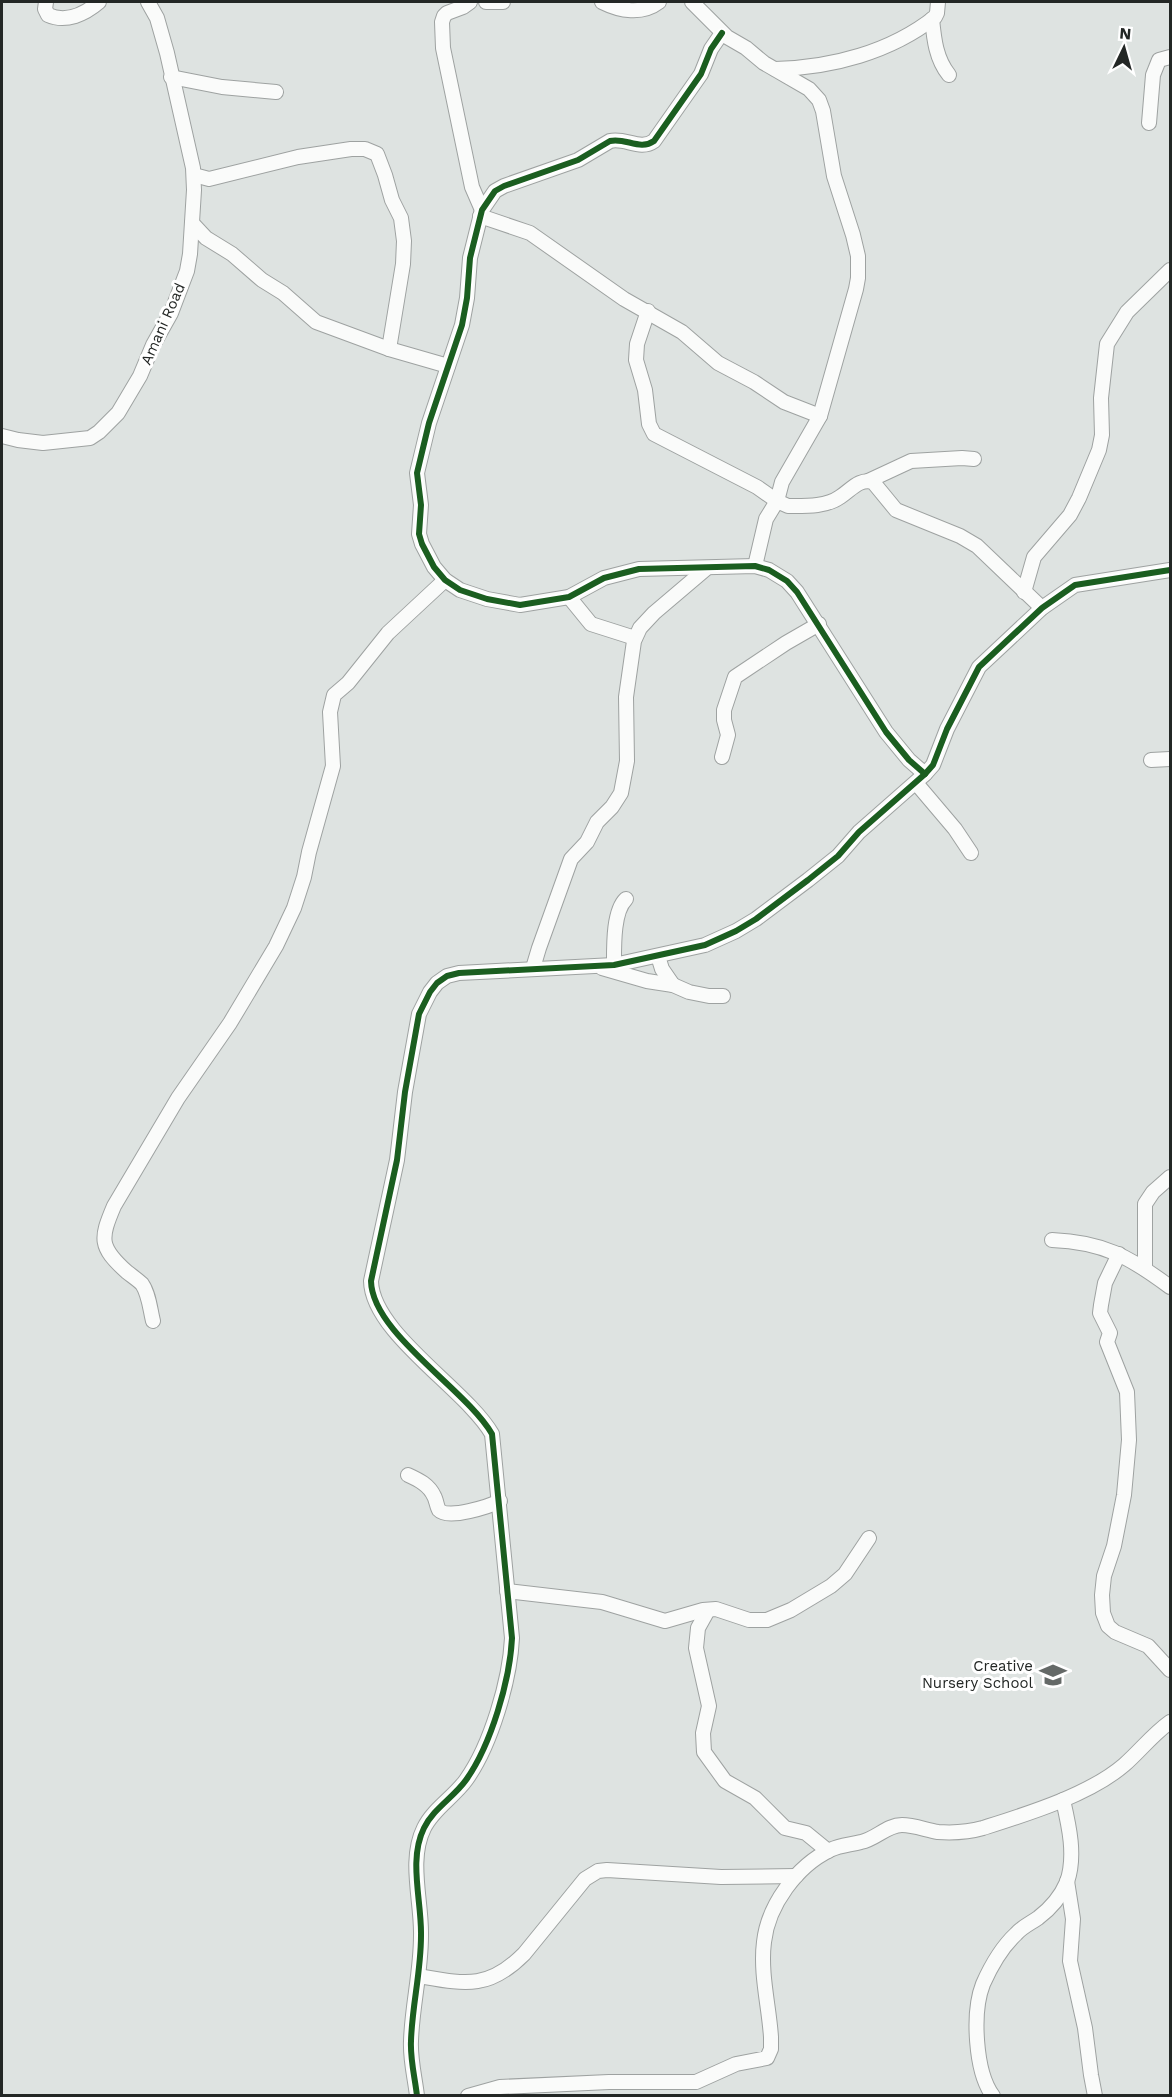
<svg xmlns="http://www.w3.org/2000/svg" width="1172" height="2097" font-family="'Work Sans',sans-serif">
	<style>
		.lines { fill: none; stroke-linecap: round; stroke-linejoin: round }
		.minor-casing { stroke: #9ea2a1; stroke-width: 16 }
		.minor { stroke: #fafbfa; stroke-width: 14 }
		.cycleway-casing { stroke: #fff; stroke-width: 10 }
		.cycleway { stroke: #1b5e20; stroke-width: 6 }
		.labels { text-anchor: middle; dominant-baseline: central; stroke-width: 6; stroke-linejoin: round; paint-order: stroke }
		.street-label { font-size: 15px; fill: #232725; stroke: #fff }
		.poi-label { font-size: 15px; fill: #232725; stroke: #fff; text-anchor: end }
	</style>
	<rect width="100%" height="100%" fill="#dee3e1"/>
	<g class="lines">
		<defs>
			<g id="minor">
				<path d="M46,2l-1,7 3,6c18,8 37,-1 51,-13"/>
				<polyline points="470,2 463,7 447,13 444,16 442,22 443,48 472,187 482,210"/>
				<polyline points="486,2 503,2"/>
				<path d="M602,2c18,9 40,13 57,0"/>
				<polyline points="692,2 727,37 746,48 764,63 809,89 819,100 823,111 834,176 853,235 858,256 858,278 856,289 820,416 782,482 777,501 766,519 755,566"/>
				<path d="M932,19c2,20 4,40 17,56"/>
				<path d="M722,33l-11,16 -10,25 -47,67c-14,10 -29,-4 -44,0l-32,19 -74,26 -9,5 -13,19 -12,48 -3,40 -5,27 -33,98 -12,50 4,32 -2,29 3,10 12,23 11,13 15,10 27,9 33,6 49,-8 35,-19 35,-9 116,-3 14,4 18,11 10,11 89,140 23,28 16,14"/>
				<path d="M775,69c56,-1 116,-17 160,-52l2,-4 1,-11"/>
				<polyline points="171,77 222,87 276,92"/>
				<polyline points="1149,123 1153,75 1159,60 1170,57"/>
				<polyline points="194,175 209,179 298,157 351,149 365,149 377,154 385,175 392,200 401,218 404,241 403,264 389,349"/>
				<polyline points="480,216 530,233 624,299 682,332 718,363 754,382 784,402 820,416"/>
				<polyline points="192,223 206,238 232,254 262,280 283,293 316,322 389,349 448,366"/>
				<path d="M648,311l-11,33 -1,16 9,30 4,34 5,10 103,53 20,14 11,5c17,0 38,1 52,-9 11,-7 19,-19 33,-15l23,28 64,26 17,10 65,62"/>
				<polyline points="2,436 18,440 43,443 90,438 99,432 118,413 140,376 153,345 171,313 187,271 190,254 194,190 193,168 167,53 157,18 148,2"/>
				<polyline points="868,481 911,461 962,458 974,459"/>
				<polyline points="1024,592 1034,557 1070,515 1079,498 1099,450 1102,435 1101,398 1107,344 1127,312 1170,270"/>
				<polyline points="569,597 591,624 635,638"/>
				<polyline points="722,757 728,735 724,720 724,710 735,677 786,643 819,624"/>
				<polyline points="1151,760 1170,759"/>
				<polyline points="916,783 955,829 971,853"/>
				<polyline points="658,956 662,969 673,985"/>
				<path d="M614,965c0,-18 -1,-54 12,-66"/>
				<polyline points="533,968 539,948 571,859 587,842 597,822 612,807 621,793 627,761 626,697 634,641 640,628 654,613 707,568"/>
				<polyline points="602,968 647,981 673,985 689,992 709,996 723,996"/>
				<path d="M1052,1240c51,2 78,17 118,47"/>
				<polyline points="1119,1254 1105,1283 1101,1305 1100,1313 1110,1333 1107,1342 1127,1392 1129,1440 1124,1495 1114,1546 1104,1576 1102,1595 1103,1613 1108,1626 1115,1632 1148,1646 1170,1670"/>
				<polyline points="1145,1269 1145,1204 1153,1192 1170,1177"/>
				<path d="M153,1321c-3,-12 -4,-27 -11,-37 -4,-4 -10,-8 -15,-12 -28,-25 -27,-33 -13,-66l64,-108 52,-75 46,-77 18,-38 10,-31 5,-25 24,-86 -3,-54 4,-17 14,-12 40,-50 57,-53"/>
				<path d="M408,1475c11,5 21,10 26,21 2,3 3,11 5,14 9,10 51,-4 61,-9"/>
				<polyline points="507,1591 602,1602 665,1621 703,1610 716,1609 749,1620 767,1620 791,1610 831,1586 845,1574 869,1538"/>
				<polyline points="708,1610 698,1628 696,1648 709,1706 703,1733 704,1752 725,1781 755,1798 785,1828 806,1833 828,1851"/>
				<polyline points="1067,1881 1073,1919 1070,1961 1085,2028 1091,2075 1095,2096"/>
				<path d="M419,1976c46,8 69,14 105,-22l61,-75 13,-8 9,-1 114,7 75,-1"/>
				<path d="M417,2096c-2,-18 -7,-37 -6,-55 1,-35 10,-69 10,-105 1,-34 -13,-76 3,-108 9,-19 30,-31 42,-48 25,-35 44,-100 46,-142l-20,-204c-26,-45 -120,-101 -121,-153l26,-121 8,-68 14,-78 11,-22 7,-9 10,-7 12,-3 155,-8 91,-20 31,-14 20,-12 52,-39 30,-24 21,-24 66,-58 8,-9 14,-36 32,-62 63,-59 33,-23 95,-15"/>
				<path d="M468,2096l32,-9 109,-5h87l40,-18 31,-6 4,-9v-12c-2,-31 -11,-64 -7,-95 4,-37 33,-76 66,-92 11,-5 20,-5 31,-8 15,-3 26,-17 41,-17 12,0 24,5 36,7 15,1 31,0 45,-4 44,-14 106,-33 141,-63 16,-14 29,-31 46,-43"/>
				<path d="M993,2096c-18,-24 -21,-84 -10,-112 8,-18 19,-37 33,-50 6,-7 15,-11 22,-16 12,-9 23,-22 29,-36 9,-26 2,-56 -4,-82"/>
			</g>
		</defs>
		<use href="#minor" class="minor-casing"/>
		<use href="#minor" class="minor"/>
		<defs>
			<g id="cycleway">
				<path d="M722,33l-11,16 -10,25 -47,67c-14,10 -29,-4 -44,0l-32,19 -74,26 -9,5 -13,19 -12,48 -3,40 -5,27 -33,98 -12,50 4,32 -2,29 3,10 12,23 11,13 15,10 27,9 33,6 49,-8 35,-19 35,-9 116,-3 14,4 18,11 10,11 89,140 23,28 16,14"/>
				<path d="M417,2096c-2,-18 -7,-37 -6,-55 1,-35 10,-69 10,-105 1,-34 -13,-76 3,-108 9,-19 30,-31 42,-48 25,-35 44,-100 46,-142l-20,-204c-26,-45 -120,-101 -121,-153l26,-121 8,-68 14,-78 11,-22 7,-9 10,-7 12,-3 155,-8 91,-20 31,-14 20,-12 52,-39 30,-24 21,-24 66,-58 8,-9 14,-36 32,-62 63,-59 33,-23 95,-15"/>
			</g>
		</defs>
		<use href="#cycleway" class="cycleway-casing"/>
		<use href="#cycleway" class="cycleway"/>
	</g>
	<defs>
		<symbol id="school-bare" viewBox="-9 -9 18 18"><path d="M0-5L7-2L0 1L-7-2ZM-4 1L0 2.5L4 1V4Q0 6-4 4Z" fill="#646967" stroke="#fff" stroke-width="2.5" paint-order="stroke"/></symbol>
	</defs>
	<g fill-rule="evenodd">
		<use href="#school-bare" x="1034" y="1656" width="38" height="38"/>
	</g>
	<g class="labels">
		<g class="street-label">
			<text transform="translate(163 324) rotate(-66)">Amani Road</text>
		</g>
		<g class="poi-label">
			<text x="1033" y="1666">Creative<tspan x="1033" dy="17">Nursery School</tspan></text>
		</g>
	</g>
	<rect width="1172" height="2097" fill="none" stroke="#232725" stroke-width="6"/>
	<g transform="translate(1124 48) rotate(5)" stroke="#ffffff" stroke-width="4.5" paint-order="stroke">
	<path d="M0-4.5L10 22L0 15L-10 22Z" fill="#232725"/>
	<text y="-9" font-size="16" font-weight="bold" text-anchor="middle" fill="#232725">N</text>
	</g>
</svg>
